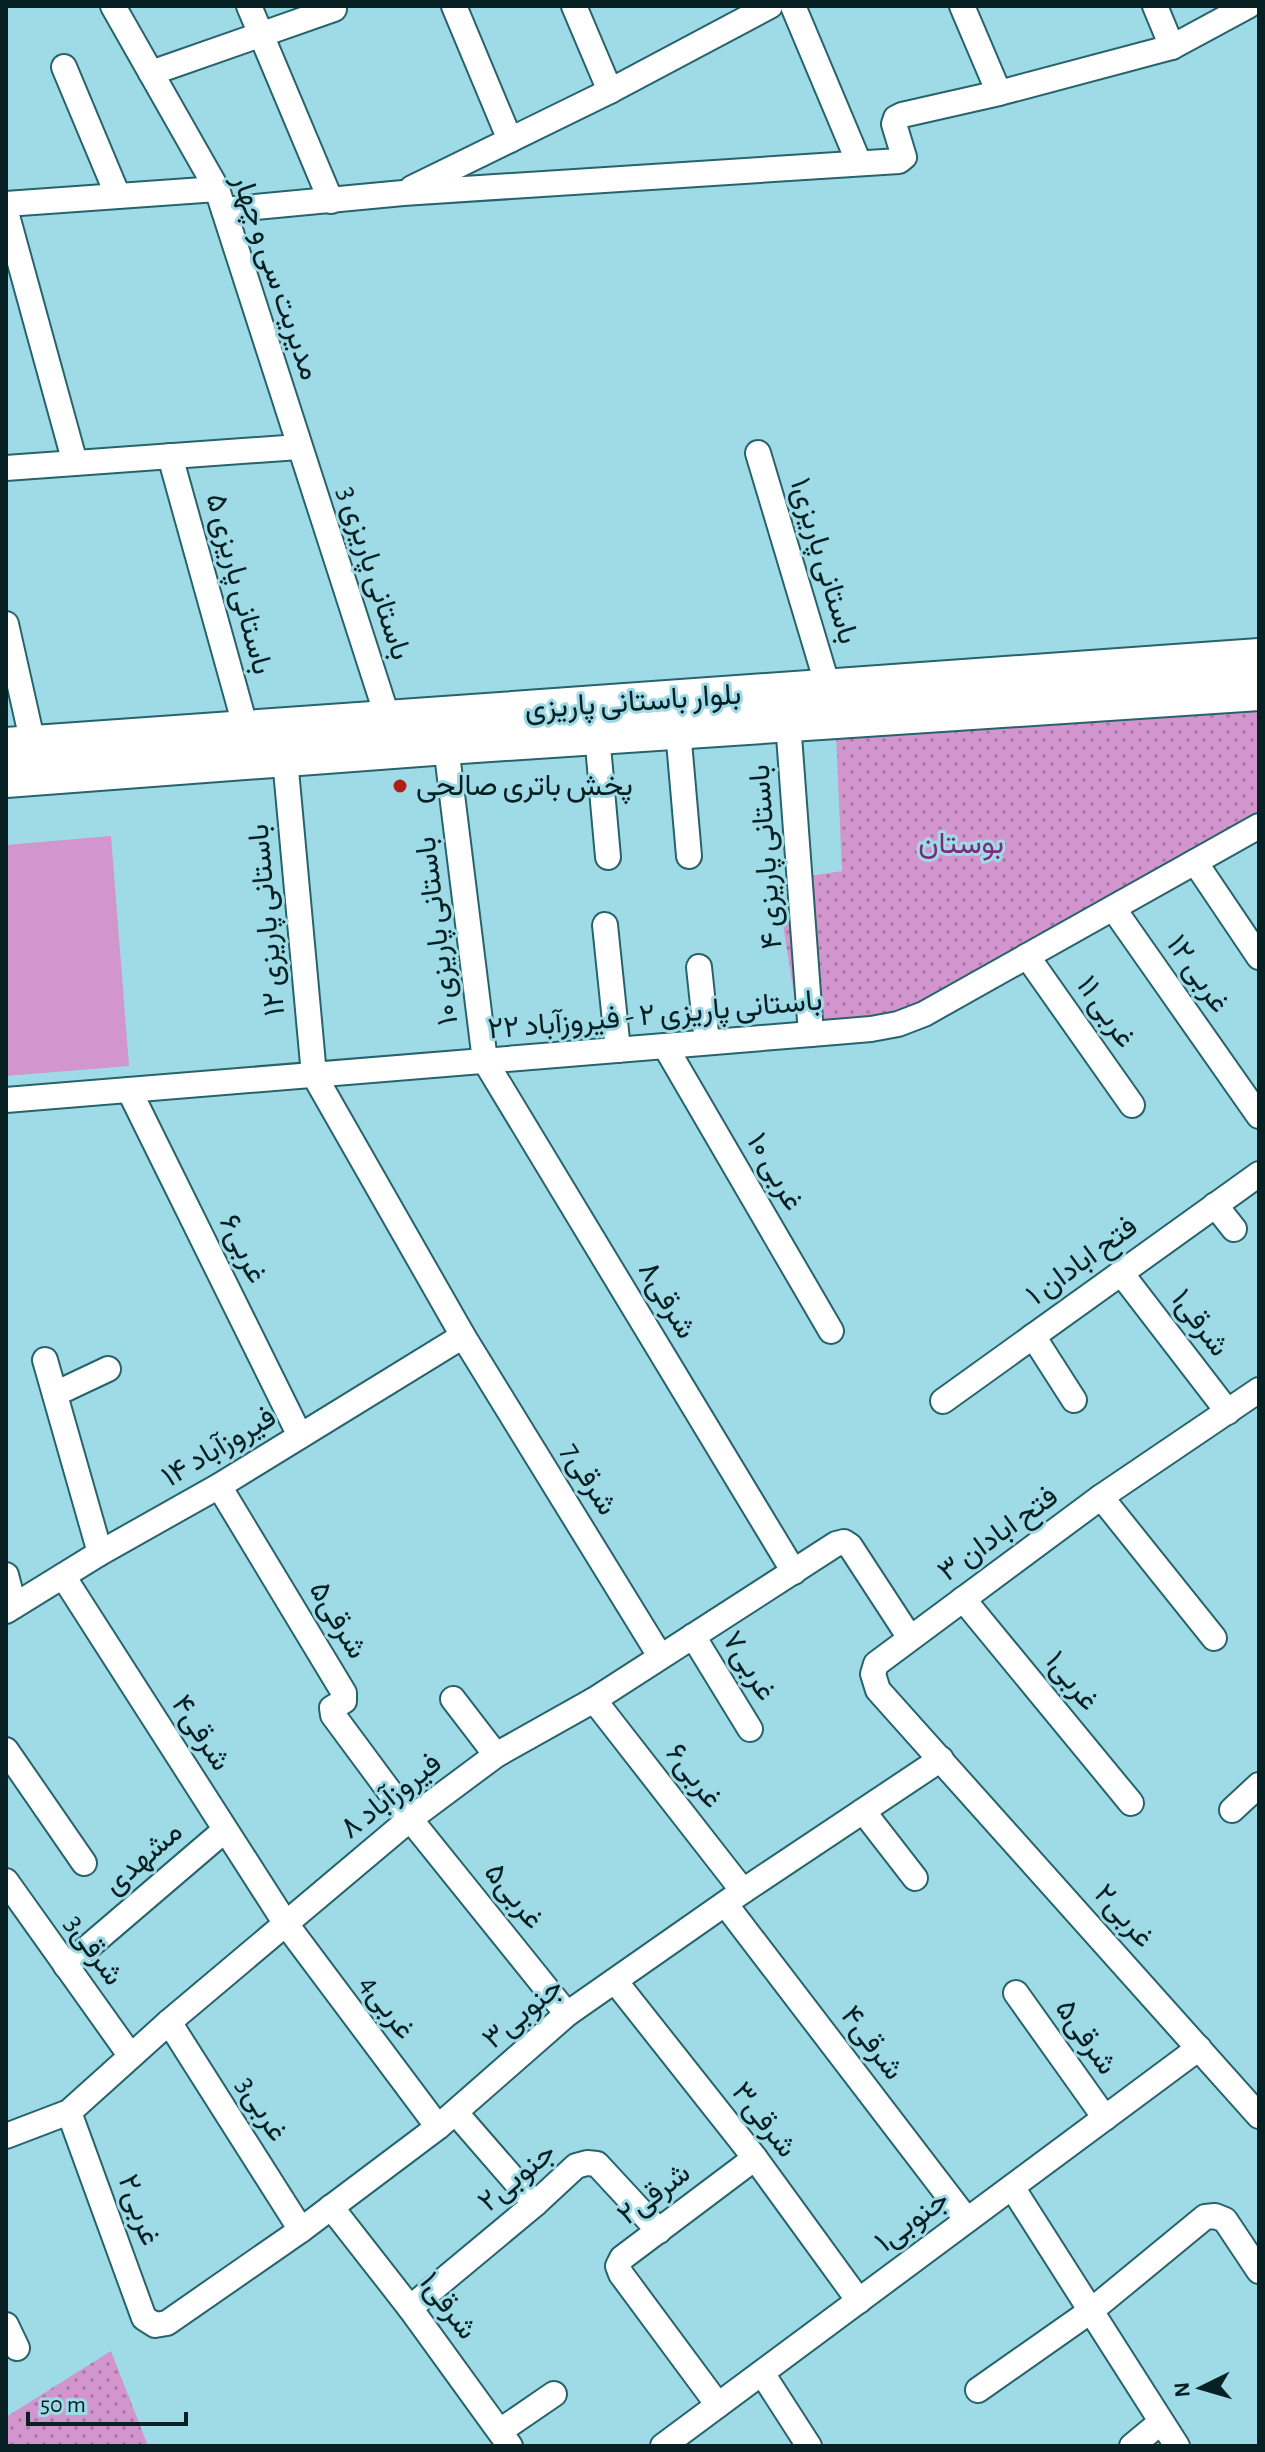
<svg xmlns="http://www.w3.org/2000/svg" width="1265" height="2452" font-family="'Alegreya Sans',Vazirmatn,sans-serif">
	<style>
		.grass { fill: #d295cd }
		.park { fill: url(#park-dots) }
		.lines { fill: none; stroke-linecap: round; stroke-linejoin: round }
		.street-casing { stroke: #27636c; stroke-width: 28 }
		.secondary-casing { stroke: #27636c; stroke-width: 40 }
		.street { stroke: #fff; stroke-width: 24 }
		.secondary { stroke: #fff; stroke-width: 36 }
		.poi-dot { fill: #af1f16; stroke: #9fdbe6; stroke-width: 3 }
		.labels { text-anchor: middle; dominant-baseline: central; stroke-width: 6; stroke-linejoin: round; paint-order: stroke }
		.street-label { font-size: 30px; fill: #072024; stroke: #9fdbe6 }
		.poi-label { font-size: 30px; fill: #072024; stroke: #9fdbe6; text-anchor: start }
		.park-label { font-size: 30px; fill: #7f297d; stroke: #9fdbe6 }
	</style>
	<defs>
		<pattern id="park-dots" width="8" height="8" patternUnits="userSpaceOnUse" patternTransform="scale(2)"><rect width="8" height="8" fill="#d295cd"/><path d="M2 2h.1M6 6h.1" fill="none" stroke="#a879a6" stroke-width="1.8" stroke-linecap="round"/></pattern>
	</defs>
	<rect width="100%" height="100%" fill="#9fdbe6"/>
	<polygon class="grass" points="111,836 129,1066 6,1076 6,845"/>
	<g class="park">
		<path d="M1259,708v105l-343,190c-38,15 -76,19 -117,23l-18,-114 24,-5 -2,-30 39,-6 -6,-137z"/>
		<polygon points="111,2351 148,2446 6,2446 6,2417"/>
	</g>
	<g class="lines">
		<defs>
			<g id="street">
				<polyline points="113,6 217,189 388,719"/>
				<polyline points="249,6 331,201"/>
				<polyline points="454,6 510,140"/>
				<polyline points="574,6 610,91"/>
				<polyline points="793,6 859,163"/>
				<polyline points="962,6 999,93"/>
				<polyline points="1155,6 1172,47"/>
				<polyline points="64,67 118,196"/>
				<polyline points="151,73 334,9"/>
				<polyline points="412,188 610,91 770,6"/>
				<polyline points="6,204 217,189"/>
				<polyline points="224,210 403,193 899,161 904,157 894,124 896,118 902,115 999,93 1172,47 1248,6"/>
				<polyline points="6,212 75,463"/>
				<polyline points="758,453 828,687"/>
				<polyline points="170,456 246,729"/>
				<polyline points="6,468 299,447"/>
				<polyline points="6,624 33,744"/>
				<polyline points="788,722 811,1034"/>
				<polyline points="678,730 689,856"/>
				<polyline points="597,735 608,857"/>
				<polyline points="446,746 485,1061 794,1572"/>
				<polyline points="285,759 314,1075 463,1336 660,1656"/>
				<polyline points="1195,862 1259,957"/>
				<polyline points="1113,908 1259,1116"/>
				<polyline points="605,925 618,1050"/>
				<polyline points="1027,956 1132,1105"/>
				<polyline points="699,967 707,1042"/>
				<polyline points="665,1046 831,1331"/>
				<polyline points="129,1090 300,1436"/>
				<polyline points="6,1100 811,1034 871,1029 898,1024 924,1014 1259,826"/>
				<polyline points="1215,1205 1234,1229"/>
				<polyline points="1121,1273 1228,1412"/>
				<polyline points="1033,1336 1074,1400"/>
				<polyline points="45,1360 100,1553"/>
				<polyline points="1259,1390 1101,1497 876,1664 873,1674 878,1690 1259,2116"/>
				<polyline points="55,1394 108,1369"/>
				<polyline points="943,1401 1259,1174"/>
				<polyline points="219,1486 344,1693 344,1701 332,1708 333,1715 410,1819 567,2014"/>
				<polyline points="1101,1497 1214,1638"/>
				<polyline points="6,1575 14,1606"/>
				<polyline points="63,1576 286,1924 438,2127"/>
				<polyline points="963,1599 1131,1803"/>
				<polyline points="6,1611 100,1553 219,1486 463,1336"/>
				<polyline points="693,1636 750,1729"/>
				<polyline points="453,1699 496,1755"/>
				<polyline points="594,1700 743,1891"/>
				<polyline points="6,1750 84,1863"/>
				<polyline points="1232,1810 1259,1785"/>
				<polyline points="863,1811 915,1878"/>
				<polyline points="6,1881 130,2055"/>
				<polyline points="726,1905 967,2220"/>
				<polyline points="66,1966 225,1830"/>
				<polyline points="615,1981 755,2158 859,2301"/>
				<polyline points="1016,1993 1105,2118"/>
				<polyline points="169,2022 301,2230"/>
				<polyline points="69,2112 144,2318 155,2325 167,2323 301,2230 438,2127 567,2014 743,1891 941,1759"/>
				<polyline points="456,2113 535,2204"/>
				<polyline points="6,2136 69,2112 169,2022 410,1819 496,1755 594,1700 836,1544 844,1542 850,1546 910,1638"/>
				<polyline points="1012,2187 1177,2446"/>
				<polyline points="331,2207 410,2308 510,2446"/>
				<polyline points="410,2308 535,2204 576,2166 587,2163 597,2164 659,2231"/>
				<polyline points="6,2325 17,2348"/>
				<polyline points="762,2373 809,2446"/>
				<polyline points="978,2390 1092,2310 1205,2217 1215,2216 1225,2220 1259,2271"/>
				<polyline points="718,2405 621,2274 618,2266 622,2258 755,2158"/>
				<polyline points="500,2431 554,2394"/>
				<polyline points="663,2446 1199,2048"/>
				<polyline points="1132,2446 1161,2422"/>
			</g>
			<g id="secondary">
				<polyline points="6,746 1259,657"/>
				<polyline points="6,779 446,746 1259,692"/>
			</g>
		</defs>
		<use href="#street" class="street-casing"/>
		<use href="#secondary" class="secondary-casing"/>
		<use href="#street" class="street"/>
		<use href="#secondary" class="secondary"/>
	</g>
	<circle class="poi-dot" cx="400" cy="786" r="8"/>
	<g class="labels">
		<g class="street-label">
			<text transform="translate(276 277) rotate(71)">مدیریت سی و چهار</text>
			<text transform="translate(824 561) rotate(73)">باستانی پاریزی۱</text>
			<text transform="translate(374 573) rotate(72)">باستانی پاریزی 3</text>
			<text transform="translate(239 584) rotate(75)">باستانی پاریزی ۵</text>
			<text transform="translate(633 702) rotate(-4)">بلوار باستانی پاریزی</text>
			<text transform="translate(766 857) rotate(-94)">باستانی پاریزی ۴</text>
			<text transform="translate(267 920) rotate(-95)">باستانی پاریزی ۱۲</text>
			<text transform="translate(437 931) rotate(-97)">باستانی پاریزی ۱۰</text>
			<text transform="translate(1198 974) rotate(55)">غربی ۱۲</text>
			<text transform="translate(1106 1012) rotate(55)">غربی ۱۱</text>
			<text transform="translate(655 1015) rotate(-5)">باستانی پاریزی ۲ - فیروزآباد ۲۲</text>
			<text transform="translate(775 1172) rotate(60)">غربی ۱۰</text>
			<text transform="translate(243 1249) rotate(64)">غربی۶</text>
			<text transform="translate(1082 1261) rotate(-36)">فتح ابادان ۱</text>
			<text transform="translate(667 1300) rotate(59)">شرقی۸</text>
			<text transform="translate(1200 1323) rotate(53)">شرقی۱</text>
			<text transform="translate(219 1447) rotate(-31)">فیروزآباد ۱۴</text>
			<text transform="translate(589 1479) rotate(58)">شرقی7</text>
			<text transform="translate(998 1534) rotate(-36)">فتح ابادان ۳</text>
			<text transform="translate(338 1620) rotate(59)">شرقی۵</text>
			<text transform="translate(749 1666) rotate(58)">غربی۷</text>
			<text transform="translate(1072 1681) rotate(51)">غربی۱</text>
			<text transform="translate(201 1733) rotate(57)">شرقی۴</text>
			<text transform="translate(694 1776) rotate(52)">غربی۶</text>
			<text transform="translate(391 1796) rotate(-38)">فیروزآباد ۸</text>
			<text transform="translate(143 1858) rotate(-41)">مشهدی</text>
			<text transform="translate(514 1896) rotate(51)">غربی۵</text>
			<text transform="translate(1124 1916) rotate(48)">غربی۲</text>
			<text transform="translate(94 1950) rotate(55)">شرقی3</text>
			<text transform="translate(387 2007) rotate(53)">غربی4</text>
			<text transform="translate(523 2013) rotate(-40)">جنوبی۳</text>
			<text transform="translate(1086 2037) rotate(55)">شرقی۵</text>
			<text transform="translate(872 2043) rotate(53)">شرقی۴</text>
			<text transform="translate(262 2109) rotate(58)">غربی3</text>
			<text transform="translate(764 2120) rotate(52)">شرقی۳</text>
			<text transform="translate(517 2177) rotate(-40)">جنوبی۲</text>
			<text transform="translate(654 2194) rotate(-37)">شرقی۲</text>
			<text transform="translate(139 2210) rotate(70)">غربی۲</text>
			<text transform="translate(912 2221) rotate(-37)">جنوبی۱</text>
			<text transform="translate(448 2306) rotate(53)">شرقی۱</text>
		</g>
		<g class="poi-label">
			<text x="416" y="786">پخش باتری صالحی</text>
		</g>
		<g class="park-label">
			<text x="961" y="844">بوستان</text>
		</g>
	</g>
	<rect width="1265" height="2452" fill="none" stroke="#072024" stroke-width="16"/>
	<g transform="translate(1201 2388) rotate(265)" stroke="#9fdbe6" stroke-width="6" paint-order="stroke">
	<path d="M0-6L14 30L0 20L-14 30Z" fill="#072024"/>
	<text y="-12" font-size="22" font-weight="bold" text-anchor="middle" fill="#072024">N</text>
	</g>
	<path d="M28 2412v12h158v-12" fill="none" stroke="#072024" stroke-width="4"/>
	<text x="40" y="2412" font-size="24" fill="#072024" stroke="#9fdbe6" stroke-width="6" paint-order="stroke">50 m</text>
</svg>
